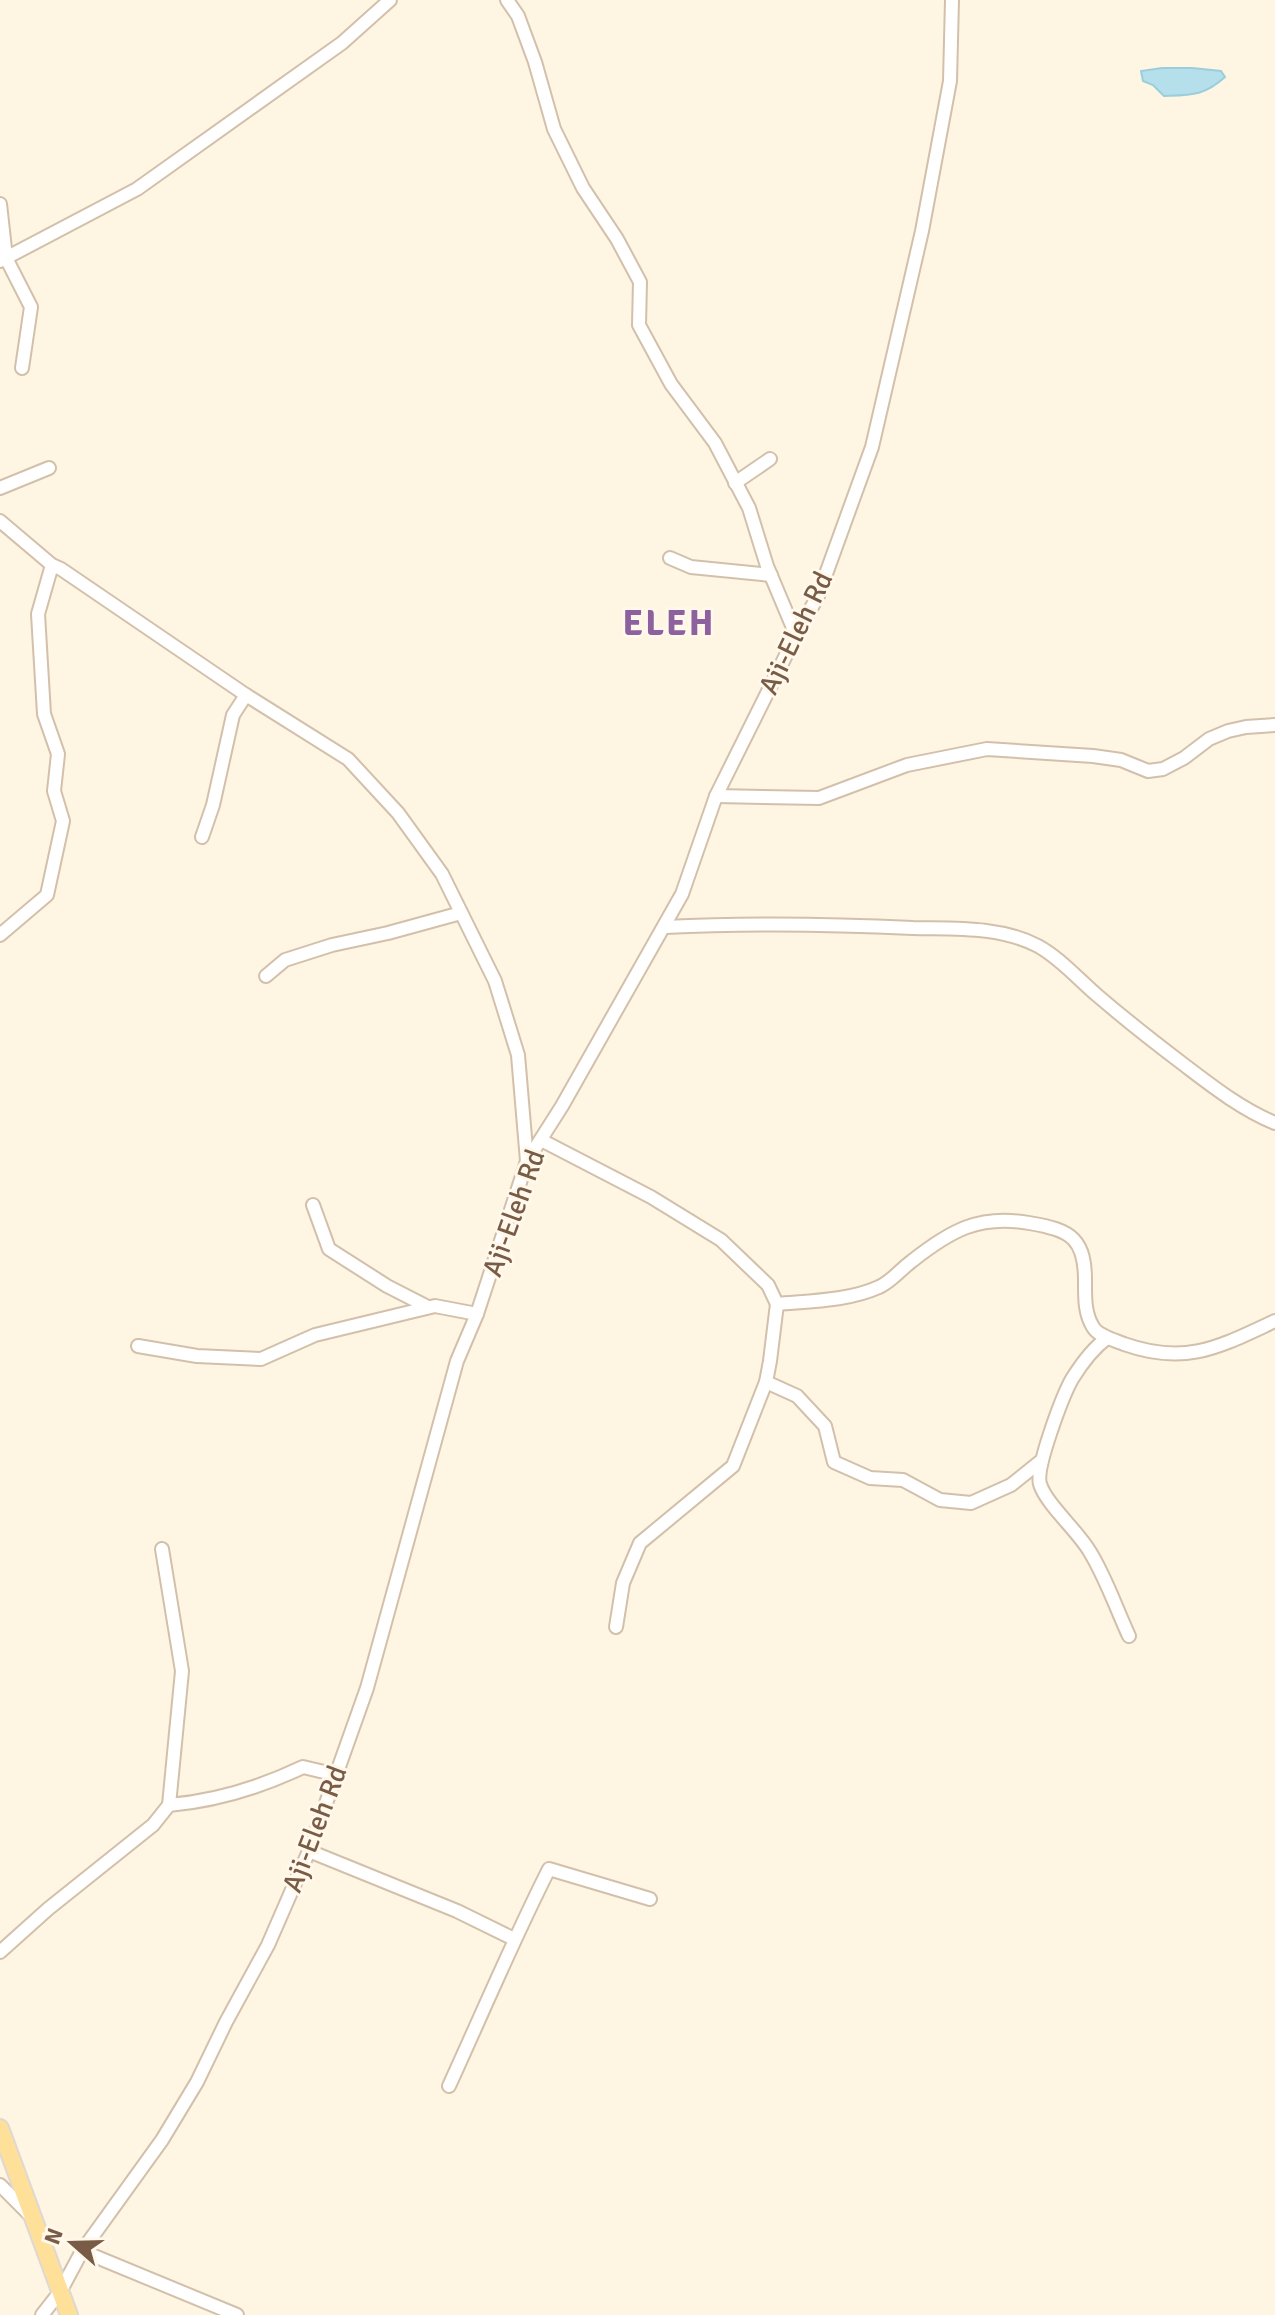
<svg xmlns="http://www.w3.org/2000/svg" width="1275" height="2315" font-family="Signika,sans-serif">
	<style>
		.water { fill: #b5dfea; stroke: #9bcedc; stroke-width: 2 }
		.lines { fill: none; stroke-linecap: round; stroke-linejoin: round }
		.minor-casing { stroke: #d3c0ab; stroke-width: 16 }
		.major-casing { stroke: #dfd8d3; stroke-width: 20 }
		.minor { stroke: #fff; stroke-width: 12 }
		.major { stroke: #ffe099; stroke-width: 16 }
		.labels { text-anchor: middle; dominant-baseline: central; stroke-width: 6; stroke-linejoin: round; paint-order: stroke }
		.street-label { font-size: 28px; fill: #795c46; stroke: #fff8eb }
		.district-label { font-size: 36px; font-weight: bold; letter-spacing: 2px; fill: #8d619d; stroke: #fff8eb }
	</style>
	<rect width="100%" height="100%" fill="#fef5e3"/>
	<path class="water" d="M1162,68h30l29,3 4,6c-21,19 -34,18 -61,19l-11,-11 -10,-4 -2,-10z"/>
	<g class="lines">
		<defs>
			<g id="minor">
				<polyline points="507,0 518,16 535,62 554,129 583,188 617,239 640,282 639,325 671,384 715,443 749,508 767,566 796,635"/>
				<polyline points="0,204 6,258 31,307 22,368"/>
				<polyline points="0,261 137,189 342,43 390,0"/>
				<polyline points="735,483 770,459"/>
				<polyline points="0,488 49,468"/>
				<polyline points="0,521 52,565 61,569 246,695 348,759 398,813 442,874 495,981 518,1055 527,1161"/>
				<polyline points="670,558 691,567 771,575"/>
				<polyline points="716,796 819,798 907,765 987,749 1093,756 1121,760 1148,771 1163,769 1184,758 1209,739 1228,731 1246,727 1275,725"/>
				<polyline points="202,837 213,805 233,715 246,695"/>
				<path d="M665,927c82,-4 165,-3 248,1 41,1 87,-2 125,18 22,12 41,34 60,50 28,24 56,46 85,68 29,22 58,45 92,59"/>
				<polyline points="0,935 47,895 63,821 54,791 58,754 44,714 38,614 52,565"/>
				<polyline points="266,976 285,960 332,945 388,933 461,913"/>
				<path d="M541,1140l110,57 70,43 47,45 9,19c33,-3 71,-3 102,-17 12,-5 22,-18 33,-26 38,-30 67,-47 117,-38 43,7 57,16 56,62 0,15 0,29 8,42 5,9 21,13 31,17 62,22 95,3 151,-23"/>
				<polyline points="313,1205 329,1249 387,1286 428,1307"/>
				<polyline points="777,1304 770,1361 766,1382 797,1396 825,1426 834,1462 870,1478 903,1480 940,1500 971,1503 1011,1485 1041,1461"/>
				<path d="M1107,1338c-15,11 -25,25 -35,41 -9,16 -37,89 -32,105 6,20 38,47 50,68 16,26 26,56 39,84"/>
				<polyline points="138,1346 197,1356 261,1359 315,1335 435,1306 477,1314"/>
				<polyline points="162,1549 182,1671 169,1805"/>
				<polyline points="616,1627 623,1583 640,1543 733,1466 766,1382"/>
				<polyline points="309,1851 457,1911 514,1939"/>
				<path d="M0,1952l48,-43 105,-84 16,-20c47,-4 92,-18 134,-38l34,8"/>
				<path d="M449,2086c33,-72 64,-146 100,-217l101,30"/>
				<polyline points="0,2185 29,2214"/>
				<polyline points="82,2251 237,2315"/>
				<polyline points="42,2315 60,2292 82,2251 162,2140 197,2082 226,2022 268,1945 309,1851 367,1688 457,1361 477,1314 527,1161 562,1106 682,894 716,796 796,635 818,596 872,447 922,231 950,81 952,0"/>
			</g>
			<polyline id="major" points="0,2128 69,2315"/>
		</defs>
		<use href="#minor" class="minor-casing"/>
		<use href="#major" class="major-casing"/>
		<use href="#minor" class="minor"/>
		<use href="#major" class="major"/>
	</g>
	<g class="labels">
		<g class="street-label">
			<text transform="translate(796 633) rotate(-64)">Aji-Eleh Rd</text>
			<text transform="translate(514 1213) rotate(-70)">Aji-Eleh Rd</text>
			<text transform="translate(315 1829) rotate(-69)">Aji-Eleh Rd</text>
		</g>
		<g class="district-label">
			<text x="669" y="623">ELEH</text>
		</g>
	</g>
	<g transform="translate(72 2243) rotate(290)" stroke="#fff8eb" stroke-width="6" paint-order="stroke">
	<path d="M0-6L14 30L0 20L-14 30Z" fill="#795c46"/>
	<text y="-12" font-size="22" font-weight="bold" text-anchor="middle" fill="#795c46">N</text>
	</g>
</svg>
